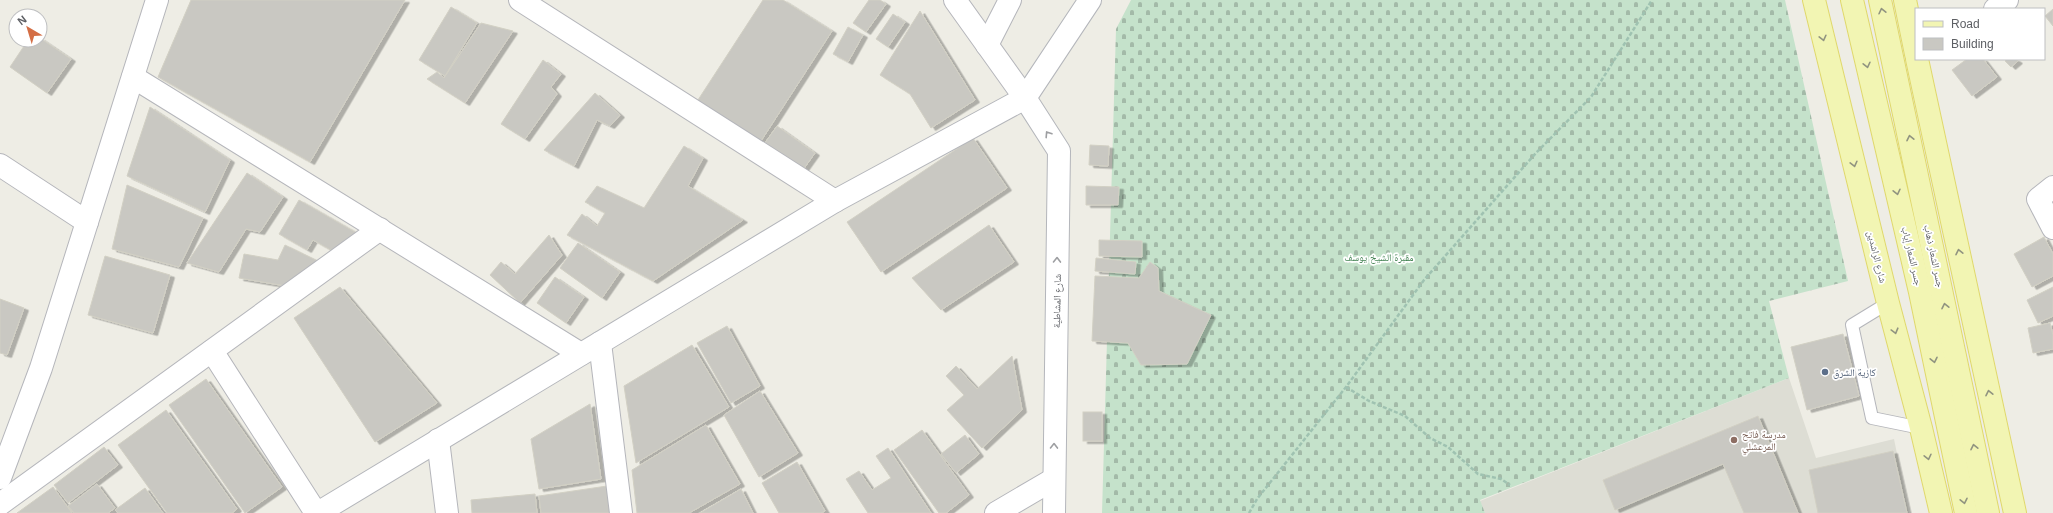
<svg xmlns="http://www.w3.org/2000/svg" width="2053" height="513" font-family="Helvetica,'Noto Naskh Arabic',sans-serif">
	<style>
		.education { fill: #ddddd4 }
		.cemetery { fill: url(#cemetery-stones) }
		.building { fill: #c9c8c2; stroke: #d2d0c4; filter: url(#shadow) }
		.lines { fill: none; stroke-linecap: round; stroke-linejoin: round }
		.lane-casing { stroke: #b5b6bb; stroke-width: 14 }
		.street-casing { stroke: #b5b6bb; stroke-width: 24 }
		.secondary-casing { stroke: #b4b6bb; stroke-width: 24 }
		.primary-casing { stroke: #e0d86c; stroke-width: 24 }
		.path { stroke: #9fc2b1; stroke-width: 2.5; stroke-dasharray: 4 2; stroke-linecap: butt }
		.lane { stroke: #fff; stroke-width: 12 }
		.street { stroke: #fff; stroke-width: 22 }
		.secondary { stroke: #fff; stroke-width: 22 }
		.primary { stroke: #f2f5b3; stroke-width: 22 }
		.oneway { stroke: #919480 }
		.oneway2 { stroke: #9e9fa2 }
		.service-dot { fill: #5c6f8a; stroke: #fff; stroke-width: 1.5 }
		.education-dot { fill: #8d6e63; stroke: #fff; stroke-width: 1.5 }
		.labels { text-anchor: middle; dominant-baseline: central; stroke-width: 3.5; stroke-linejoin: round; paint-order: stroke }
		.street-label { font-size: 10px; fill: #5d5f64; stroke: #fff }
		.park-label { font-size: 10px; fill: #408050; stroke: #fff }
		.service-label { font-size: 10px; fill: #4e5e75; stroke: #fff; text-anchor: start }
		.education-label { font-size: 10px; fill: #785e54; stroke: #fff; text-anchor: start }
	</style>
	<defs>
		<pattern id="cemetery-stones" width="16" height="16" patternUnits="userSpaceOnUse"><rect width="16" height="16" fill="#c5e2cb"/><path d="M2 7V4a2 2 0 0 1 4 0v3zM10 15v-3a2 2 0 0 1 4 0v3z" fill="#a3baa8"/></pattern>
		<filter id="shadow"><feDropShadow dx="4.5" dy="2.5" stdDeviation="0" flood-color="#0004"/></filter>
	</defs>
	<rect width="100%" height="100%" fill="#eeede5"/>
	<polygon class="education" points="1789,378 1816,458 1894,439 1909,513 1485,513 1480,501"/>
	<polygon class="cemetery" points="1131,0 1785,0 1848,281 1769,301 1789,378 1480,500 1485,513 1102,513 1116,29"/>
	<g class="building">
		<polygon points="191,0 405,0 310,162 158,77"/>
		<polygon points="763,0 783,0 832,31 759,144 696,103"/>
		<polygon points="869,0 880,0 886,4 866,32 853,23"/>
		<polygon points="451,7 477,23 445,76 419,60"/>
		<polygon points="2053,9 2053,26 2045,16"/>
		<polygon points="920,11 975,100 931,128 910,94 880,75"/>
		<polygon points="893,14 905,22 888,47 876,39"/>
		<polygon points="481,23 513,31 465,103 427,79 437,72 444,78"/>
		<polygon points="848,27 863,35 848,62 833,54"/>
		<polygon points="40,38 71,59 47,93 10,67 28,40 40,40"/>
		<polygon points="1967,59 1983,59 1997,77 1972,96 1952,70"/>
		<polygon points="2007,59 2015,59 2018,61 2011,67 2005,61"/>
		<polygon points="543,60 561,74 551,87 557,94 525,139 501,124"/>
		<polygon points="595,93 620,115 610,126 597,120 574,166 544,150"/>
		<polygon points="150,107 230,160 205,212 127,176"/>
		<polygon points="777,126 815,153 800,174 762,147"/>
		<polygon points="973,138 1007,188 881,272 847,222"/>
		<polygon points="1090,145 1109,146 1108,166 1089,165"/>
		<polygon points="684,146 703,158 688,186 743,220 653,281 567,235 582,214 597,226 605,213 585,202 597,186 644,208"/>
		<polygon points="247,173 283,197 260,232 246,229 219,272 187,263"/>
		<polygon points="127,185 203,218 179,267 112,249"/>
		<polygon points="1086,186 1119,187 1118,205 1086,205"/>
		<polygon points="299,200 362,236 336,253 313,240 307,250 279,234"/>
		<polygon points="989,225 1014,262 941,310 912,278"/>
		<polygon points="549,235 562,255 520,303 490,275 501,262 515,274"/>
		<polygon points="2044,237 2053,254 2053,276 2032,287 2014,254"/>
		<polygon points="1099,240 1142,241 1142,257 1099,256"/>
		<polygon points="578,243 620,272 602,298 560,268"/>
		<polygon points="285,245 322,263 292,287 239,278 244,254 278,260"/>
		<polygon points="105,256 170,275 153,333 88,315"/>
		<polygon points="1096,258 1136,262 1135,274 1095,271"/>
		<polygon points="1150,262 1158,268 1159,291 1211,315 1187,364 1141,365 1128,343 1092,341 1095,276 1139,278"/>
		<polygon points="555,277 584,297 566,323 537,303"/>
		<polygon points="340,287 437,403 375,442 294,318"/>
		<polygon points="2053,287 2053,316 2038,323 2027,300"/>
		<polygon points="0,299 24,308 7,355 0,353"/>
		<polygon points="2050,323 2053,335 2053,349 2033,353 2028,328"/>
		<polygon points="727,326 760,386 731,403 697,343"/>
		<polygon points="1843,334 1859,396 1807,410 1791,347"/>
		<polygon points="692,345 729,407 636,463 624,386"/>
		<polygon points="1012,356 1022,410 982,448 947,410 964,395 946,376 956,366 977,389"/>
		<polygon points="206,379 282,487 245,513 169,405"/>
		<polygon points="760,391 798,453 759,477 724,415"/>
		<polygon points="590,404 601,479 539,489 531,439"/>
		<polygon points="166,410 237,509 232,513 167,513 118,445"/>
		<rect x="1083" y="412" width="19" height="29"/>
		<polygon points="1758,416 1798,513 1744,513 1723,464 1615,510 1603,480"/>
		<polygon points="706,425 740,484 689,513 637,513 632,470"/>
		<polygon points="922,430 969,495 946,513 939,513 894,450"/>
		<polygon points="965,435 979,454 956,473 941,454"/>
		<polygon points="104,447 118,465 68,503 54,485"/>
		<polygon points="888,448 931,513 868,513 846,479 859,471 872,490 891,478 876,456"/>
		<polygon points="1893,451 1907,513 1818,513 1809,470"/>
		<polygon points="797,462 825,511 821,513 779,513 762,483"/>
		<polygon points="97,484 115,508 108,513 74,513 68,506"/>
		<polygon points="607,486 610,513 541,513 539,496"/>
		<polygon points="53,487 72,513 17,513"/>
		<polygon points="145,488 163,513 118,513 115,510"/>
		<polygon points="741,489 753,513 700,513"/>
		<polygon points="535,494 537,513 472,513 471,500"/>
	</g>
	<g class="lines">
		<defs>
			<polyline id="lane" points="1888,303 1852,325 1872,418 1921,428"/>
			<g id="street">
				<polyline points="520,0 835,201"/>
				<polyline points="955,0 1025,98"/>
				<polyline points="1995,9 2007,0"/>
				<polyline points="987,45 1010,0"/>
				<polyline points="133,77 581,354"/>
				<polyline points="0,165 87,222"/>
				<polyline points="2053,187 2038,199 2053,228"/>
				<polyline points="600,343 621,513"/>
				<polyline points="212,351 316,513"/>
				<polyline points="438,440 447,513"/>
				<polyline points="0,478 41,368 157,0"/>
				<polyline points="0,504 380,229"/>
				<polyline points="996,513 1054,479"/>
			</g>
			<g id="secondary">
				<polyline points="1025,98 1059,151 1054,513"/>
				<polyline points="318,513 835,201 1025,98 1090,0"/>
			</g>
			<g id="primary">
				<polyline points="1814,0 1888,303 1921,428 1941,513"/>
				<polyline points="1852,0 1920,292 1966,513"/>
				<polyline points="1880,0 1988,513"/>
				<polyline points="1905,0 1916,54"/>
				<polyline points="1917,59 2015,513"/>
			</g>
		</defs>
		<use href="#lane" class="lane-casing"/>
		<use href="#street" class="street-casing"/>
		<use href="#secondary" class="secondary-casing"/>
		<use href="#primary" class="primary-casing"/>
		<g class="path">
			<polyline points="1346,387 1369,401 1405,416 1430,438 1448,447 1478,474 1501,479 1510,485"/>
			<polyline points="1249,513 1257,499 1346,387 1424,280 1536,153 1591,97 1652,0"/>
		</g>
		<use href="#lane" class="lane"/>
		<use href="#street" class="street"/>
		<use href="#secondary" class="secondary"/>
		<use href="#primary" class="primary"/>
	</g>
	<defs><path id="oneway-chevron" d="M-2-3.5L2.5 0L-2 3.5" fill="none" stroke-width="1.6" stroke-linecap="round" stroke-linejoin="round"/></defs>
	<g class="oneway">
		<use href="#oneway-chevron" transform="translate(1882 11) rotate(-103)"/>
		<use href="#oneway-chevron" transform="translate(1823 38) rotate(76)"/>
		<use href="#oneway-chevron" transform="translate(1867 65) rotate(77)"/>
		<use href="#oneway-chevron" transform="translate(1910 138) rotate(-102)"/>
		<use href="#oneway-chevron" transform="translate(1854 164) rotate(76)"/>
		<use href="#oneway-chevron" transform="translate(1897 192) rotate(77)"/>
		<use href="#oneway-chevron" transform="translate(1959 252) rotate(-102)"/>
		<use href="#oneway-chevron" transform="translate(1945 306) rotate(-102)"/>
		<use href="#oneway-chevron" transform="translate(1895 331) rotate(75)"/>
		<use href="#oneway-chevron" transform="translate(1934 360) rotate(78)"/>
		<use href="#oneway-chevron" transform="translate(1989 393) rotate(-102)"/>
		<use href="#oneway-chevron" transform="translate(1974 447) rotate(-102)"/>
		<use href="#oneway-chevron" transform="translate(1928 457) rotate(77)"/>
		<use href="#oneway-chevron" transform="translate(1964 501) rotate(78)"/>
	</g>
	<g class="oneway2">
		<use href="#oneway-chevron" transform="translate(1048 134) rotate(-123)"/>
		<use href="#oneway-chevron" transform="translate(1057 260) rotate(-89)"/>
		<use href="#oneway-chevron" transform="translate(1054 446) rotate(-89)"/>
	</g>
	<circle class="service-dot" cx="1825" cy="372" r="4"/>
	<circle class="education-dot" cx="1734" cy="440" r="4"/>
	<g class="labels">
		<g class="street-label">
			<text transform="translate(1912 256) rotate(77)">جسر الشعار إياب</text>
			<text transform="translate(1934 256) rotate(78)">جسر الشعار ذهاب</text>
			<text transform="translate(1877 257) rotate(76)">شارع الراشدين</text>
			<text transform="translate(1057 301) rotate(-89)">شارع المشاطية</text>
		</g>
		<g class="park-label">
			<text x="1379" y="257">مقبرة الشيخ يوسف</text>
		</g>
		<g class="service-label">
			<text x="1833" y="372">كازية الشرق</text>
		</g>
		<g class="education-label">
			<text x="1742" y="434">مدرسة فاتح<tspan x="1742" dy="12">المرعشلي</tspan></text>
		</g>
	</g>
	<rect x="1915" y="8" width="130" height="52" fill="#ffffff" stroke="#bebfc1"/>
	<rect x="1923" y="21" width="20" height="6" fill="#f2f5b3" stroke="#bebfc1"/>
	<text x="1951" y="28" font-size="12" fill="#5d5f64">Road</text>
	<rect x="1923" y="38" width="20" height="12" fill="#c9c8c2" stroke="#bebfc1"/>
	<text x="1951" y="48" font-size="12" fill="#5d5f64">Building</text>
	<g transform="translate(28 28) rotate(322)"><circle r="19" fill="#ffffff" stroke="#bebfc1"/>
	<path d="M0-3L7 15L0 10L-7 15Z" fill="#d46e45"/>
	<text y="-6" font-size="11" font-weight="bold" text-anchor="middle" fill="#5d5f64">N</text>
	</g>
</svg>
